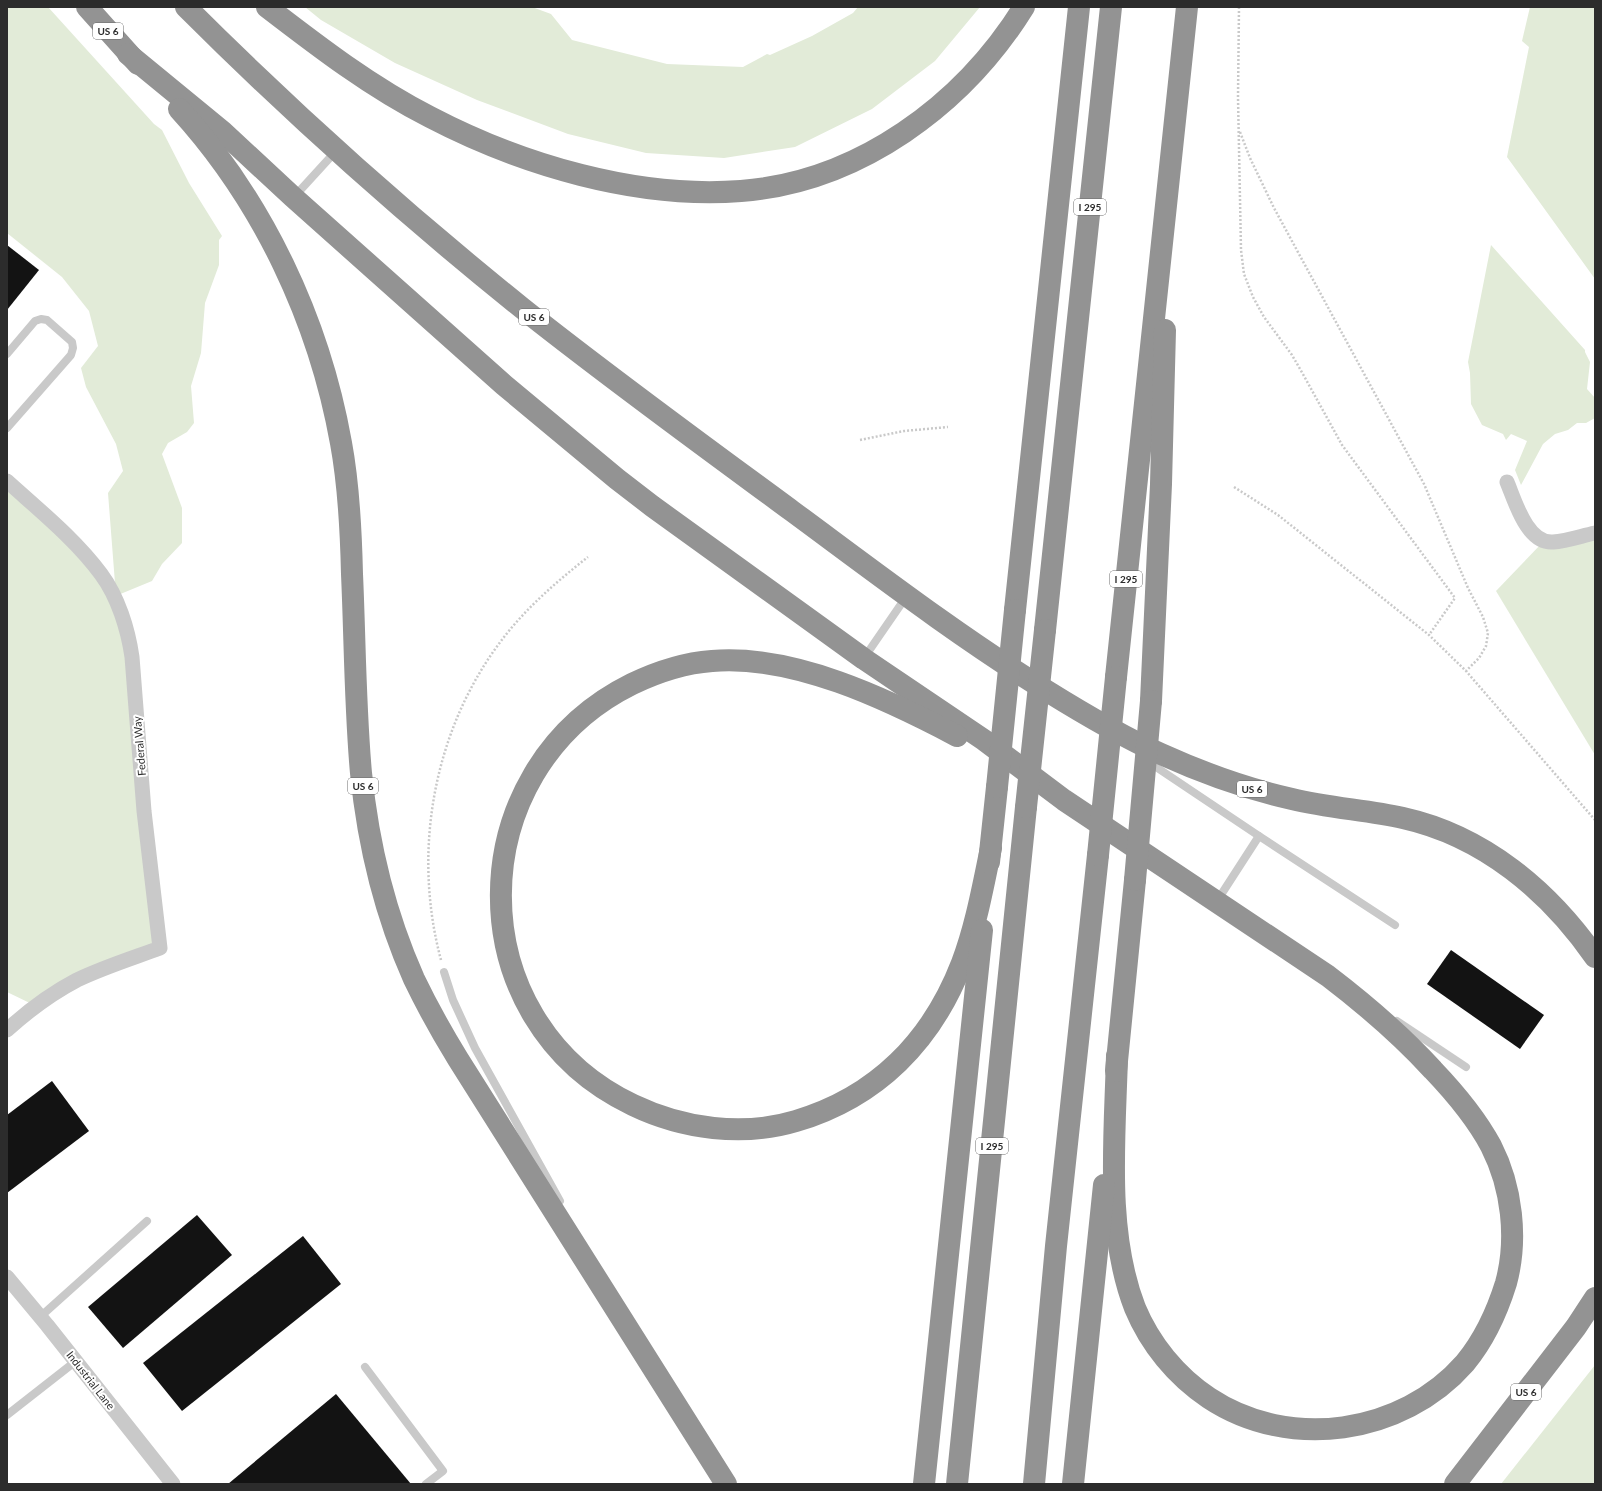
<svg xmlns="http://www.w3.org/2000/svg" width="1602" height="1491" font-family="Lato,sans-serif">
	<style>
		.green { fill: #e2ebd8 }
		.building { fill: #131313 }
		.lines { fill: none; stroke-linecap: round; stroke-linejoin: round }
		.path { stroke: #c9c9c9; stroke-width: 2.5; stroke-dasharray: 2 2; stroke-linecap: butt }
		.service { stroke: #c9c9c9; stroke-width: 8 }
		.minor { stroke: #c9c9c9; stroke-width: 15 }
		.motorway { stroke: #939393; stroke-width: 22 }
		.motorway-bridge { stroke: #939393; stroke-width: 22 }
		.labels { text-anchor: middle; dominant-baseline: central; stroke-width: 4; stroke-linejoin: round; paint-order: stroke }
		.shield { fill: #fff; stroke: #6b6b6b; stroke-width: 1 }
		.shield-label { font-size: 10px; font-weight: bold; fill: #2c2c2c }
		.street-label { font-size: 11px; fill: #2c2c2c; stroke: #fff }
	</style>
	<rect width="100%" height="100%" fill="#fff"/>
	<g class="green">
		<polygon points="7,7 48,7 154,124 162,130 189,183 222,236 219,240 219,265 205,303 201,353 191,386 194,423 187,432 168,443 162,454 182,508 182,543 162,564 152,581 118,595 115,583 108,493 123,471 116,444 86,387 81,368 98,346 89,311 62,277 7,233"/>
		<polygon points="305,7 532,7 551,14 572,40 667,64 743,67 767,54 770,55 812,36 853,13 858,7 980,7 935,61 872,109 795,147 724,158 646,153 568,134 477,100 395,63 321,20"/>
		<polygon points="1530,7 1595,7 1595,279 1507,157 1529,47 1522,41"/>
		<polygon points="1491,245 1585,350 1585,352 1590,362 1587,389 1595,398 1595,418 1586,423 1577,423 1568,430 1555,434 1543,444 1521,485 1515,470 1527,441 1511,434 1506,440 1503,434 1482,425 1471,404 1470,373 1468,362"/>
		<polygon points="7,484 27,502 112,594 130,655 158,945 36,1006 7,992"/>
		<polygon points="1595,533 1595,755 1496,591 1543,542"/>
		<polygon points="1595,1365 1595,1484 1501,1484"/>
	</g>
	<g class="building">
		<polygon points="7,245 39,270 7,310"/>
		<polygon points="1451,950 1544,1015 1520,1049 1427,984"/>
		<polygon points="52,1081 89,1131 7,1193 7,1115"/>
		<polygon points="197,1215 232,1255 123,1348 88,1307"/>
		<polygon points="303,1236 341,1284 182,1411 143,1363"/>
		<polygon points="336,1394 411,1484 228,1484"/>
	</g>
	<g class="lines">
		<g class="path">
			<polyline points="1239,7 1238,97 1241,250 1244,274 1253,297 1264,317 1292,355 1304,376 1342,445 1455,598 1429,635"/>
			<polyline points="1240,132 1250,158 1274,208 1424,484 1468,588 1483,617 1488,633 1486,646 1479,658 1466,671"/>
			<polyline points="860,440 904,431 948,427"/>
			<polyline points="1234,487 1278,515 1429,635 1466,671 1595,820"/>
			<path d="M441,960c-29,-108 -8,-229 60,-319 24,-32 55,-59 87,-84"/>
		</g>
		<g class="service">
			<polyline points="294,197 336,151"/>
			<polyline points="7,354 35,321 41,319 47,320 72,342 73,348 71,355 7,428"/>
			<polyline points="864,658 906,597"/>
			<polyline points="1147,761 1259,836 1395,925"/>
			<polyline points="1217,901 1259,836"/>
			<polyline points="444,972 453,1000 475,1048 560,1201"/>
			<polyline points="1397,1021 1466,1067"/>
			<polyline points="40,1317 147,1221"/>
			<polyline points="365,1367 443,1471 426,1484"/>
			<polyline points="7,1415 76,1361"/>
		</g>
		<g class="minor">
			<path d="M7,481c32,29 68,58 94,93 17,23 27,55 31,83l12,154 16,137c-27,10 -56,19 -83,32 -25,13 -49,31 -70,50"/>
			<path d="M1507,482c8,19 20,62 46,60 14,-1 28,-6 42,-9"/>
			<polyline points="7,1277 47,1325 173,1484"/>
		</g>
		<g class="motorway">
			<polyline points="87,7 138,64"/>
			<path d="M186,7c106,106 219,207 336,301 88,70 179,136 270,203 84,62 166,125 255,180 37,23 74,45 114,63 42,19 86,35 131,45 37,9 74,11 111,19 81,18 146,73 192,139"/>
			<path d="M267,7c52,40 104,80 163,110 92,48 207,82 311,74 118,-9 222,-86 283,-184"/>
			<path d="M128,54l95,78 70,65 211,188 113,94 35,27 212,153 120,81 80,60 264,176c38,29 73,59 105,94 22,23 43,48 58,76 21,41 27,93 15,137 -9,29 -22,57 -41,80 -63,72 -176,88 -256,35 -33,-22 -59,-54 -74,-90 -30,-77 -20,-171 -18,-252"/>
			<path d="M179,109c84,92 140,211 162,334 8,43 10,87 11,131 3,66 3,133 9,199 7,70 24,141 53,206 13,27 28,54 44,80l268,425"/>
			<polyline points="1015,610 1079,7"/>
			<polyline points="1045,630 1111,7"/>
			<polyline points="1116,677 1187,7"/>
			<polyline points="1151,701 1161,484 1165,330"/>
			<path d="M957,736c-70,-37 -164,-82 -245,-75 -27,2 -55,11 -80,23 -174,86 -176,337 1,421 50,24 110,32 163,16 81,-24 136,-80 166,-158 14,-37 21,-77 29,-115"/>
			<polyline points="989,862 997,787"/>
			<polyline points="1116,1071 1135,880"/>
			<polyline points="924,1484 982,930"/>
			<polyline points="957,1484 1026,807"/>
			<polyline points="1034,1484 1056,1246 1098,855"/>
			<polyline points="1073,1484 1104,1185"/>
			<polyline points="1455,1484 1576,1327 1595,1298"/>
		</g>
		<g class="motorway-bridge">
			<polyline points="997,787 1015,610"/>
			<polyline points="1026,807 1045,630"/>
			<polyline points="1098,855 1116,677"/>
			<polyline points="1135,880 1151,701"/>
		</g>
	</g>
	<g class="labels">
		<g class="shield">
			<rect x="93" y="23" width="30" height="16" rx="3"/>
			<rect x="1074" y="199" width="32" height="16" rx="3"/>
			<rect x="519" y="309" width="30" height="16" rx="3"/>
			<rect x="1110" y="571" width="32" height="16" rx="3"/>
			<rect x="348" y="778" width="30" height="16" rx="3"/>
			<rect x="1237" y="781" width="30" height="16" rx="3"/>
			<rect x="976" y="1138" width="32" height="16" rx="3"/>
			<rect x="1511" y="1384" width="30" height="16" rx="3"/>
		</g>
		<g class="shield-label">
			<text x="108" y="31">US 6</text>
			<text x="1090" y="207">I 295</text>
			<text x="534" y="317">US 6</text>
			<text x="1126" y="579">I 295</text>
			<text x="363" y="786">US 6</text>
			<text x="1252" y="789">US 6</text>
			<text x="992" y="1146">I 295</text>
			<text x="1526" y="1392">US 6</text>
		</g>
		<g class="street-label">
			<text transform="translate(139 746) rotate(-95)">Federal Way</text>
			<text transform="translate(91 1380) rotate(52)">Industrial Lane</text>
		</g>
	</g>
	<rect width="1602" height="1491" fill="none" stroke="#2c2c2c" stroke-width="16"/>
</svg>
